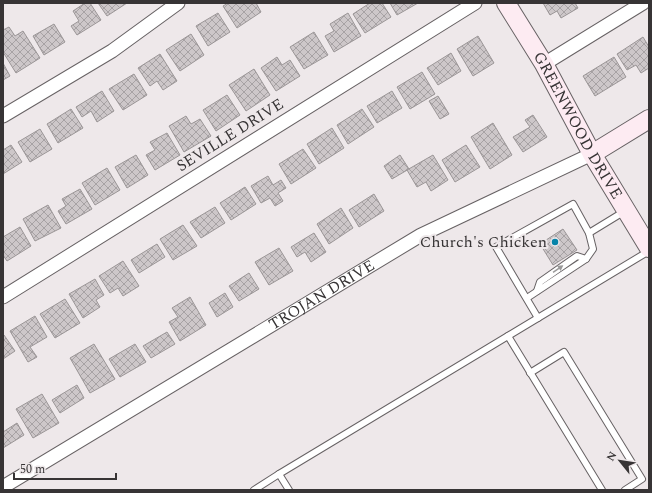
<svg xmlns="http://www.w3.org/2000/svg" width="652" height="493" font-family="Spectral,serif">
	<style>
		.building { fill: url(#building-cross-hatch); stroke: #9b9697 }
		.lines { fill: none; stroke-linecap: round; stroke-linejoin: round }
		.lane-casing { stroke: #676264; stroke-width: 8 }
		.street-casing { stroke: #676264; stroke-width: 15 }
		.secondary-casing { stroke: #676264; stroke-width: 20 }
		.lane { stroke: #fff; stroke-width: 6 }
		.street { stroke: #fff; stroke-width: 13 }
		.secondary { stroke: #fdebf2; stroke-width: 18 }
		.oneway { fill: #9b9a9a }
		.poi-dot { fill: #0784a9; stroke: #eee8ea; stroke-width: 1.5 }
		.labels { text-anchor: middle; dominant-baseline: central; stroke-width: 4; stroke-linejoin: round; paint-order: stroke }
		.street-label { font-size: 16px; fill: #373435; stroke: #eee8ea }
		.poi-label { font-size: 16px; fill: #373435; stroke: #eee8ea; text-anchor: end }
	</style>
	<defs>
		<pattern id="building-cross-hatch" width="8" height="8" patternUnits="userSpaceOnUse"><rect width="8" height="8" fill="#cdc7c9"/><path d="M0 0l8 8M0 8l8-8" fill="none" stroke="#a7a2a4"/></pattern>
	</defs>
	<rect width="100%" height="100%" fill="#eee8ea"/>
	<g class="building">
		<polygon points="85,3 90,3 101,20 77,35 71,26 79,21 73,11"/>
		<polygon points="98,3 127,3 107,16"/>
		<polygon points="228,3 256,3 261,12 237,28 223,6"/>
		<polygon points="370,3 382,3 391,17 365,33 353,14"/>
		<polygon points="390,3 418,3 397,15"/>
		<polygon points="543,3 575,3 578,8 561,18 557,11 550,15"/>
		<polygon points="218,13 230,32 208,46 196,26"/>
		<polygon points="348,13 361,36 334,52 325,36 334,31 330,24"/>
		<polygon points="54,24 65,42 44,55 33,36"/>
		<polygon points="9,27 15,36 23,31 40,58 16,73 3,52 3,30"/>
		<polygon points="314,32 328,55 304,69 290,47"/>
		<polygon points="191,34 204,55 180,71 166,50"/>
		<polygon points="478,36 494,63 473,76 457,49"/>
		<polygon points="643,37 649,47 649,68 641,73 636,65 627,70 617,54"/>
		<polygon points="451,53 461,71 438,85 427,68"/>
		<polygon points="160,54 177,81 163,90 157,81 150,86 138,68"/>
		<polygon points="277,57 282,65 290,60 300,76 276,91 261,68"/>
		<polygon points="614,57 626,77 595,96 583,76"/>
		<polygon points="3,63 10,76 3,80"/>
		<polygon points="254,69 270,95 246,111 229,85"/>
		<polygon points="422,72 435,94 410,109 397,87"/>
		<polygon points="134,74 147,95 123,110 109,89"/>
		<polygon points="102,91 114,111 97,122 91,111 82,117 76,107"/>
		<polygon points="392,91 402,108 377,123 367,106"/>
		<polygon points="227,95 240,115 216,131 203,110"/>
		<polygon points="438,96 449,114 440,119 429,101"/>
		<polygon points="71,109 83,128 58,143 47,124"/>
		<polygon points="362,109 374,127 348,144 337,125"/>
		<polygon points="533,115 547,137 523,152 513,137 530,127 525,120"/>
		<polygon points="186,116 191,124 200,119 211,136 184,152 169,126"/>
		<polygon points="493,123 512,155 490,169 471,137"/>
		<polygon points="332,128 344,148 319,164 307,144"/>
		<polygon points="40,129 52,149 30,162 18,142"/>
		<polygon points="167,133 180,155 155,170 146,155 155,150 150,142"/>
		<polygon points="11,145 22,162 3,174 3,150"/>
		<polygon points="466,145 480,167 455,182 442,160"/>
		<polygon points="303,149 316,168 291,184 279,164"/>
		<polygon points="136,155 148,175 127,188 115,167"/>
		<polygon points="400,155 409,169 392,179 384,166"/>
		<polygon points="433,155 448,180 431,191 426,182 417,187 407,170"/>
		<polygon points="107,168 120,190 95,205 82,183"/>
		<polygon points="268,176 273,185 281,180 286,188 278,193 283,201 275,206 270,198 261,203 251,186"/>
		<polygon points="245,187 256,204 231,220 220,203"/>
		<polygon points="80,189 92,209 66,224 58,211 66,206 62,199"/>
		<polygon points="374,194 384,211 359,227 349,210"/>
		<polygon points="48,205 61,228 35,241 23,219"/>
		<polygon points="215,207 225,223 201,238 190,222"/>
		<polygon points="341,208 353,228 329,244 317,224"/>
		<polygon points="183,225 197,246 173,260 160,239"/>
		<polygon points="20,227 31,246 7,261 3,255 3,237"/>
		<polygon points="563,229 577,250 553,265 540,244"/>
		<polygon points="314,233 326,252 311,262 305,252 297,257 291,247"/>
		<polygon points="157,244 165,257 139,273 131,260"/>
		<polygon points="279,248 293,271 269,285 255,262"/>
		<polygon points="123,261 139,286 123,296 118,288 110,293 99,276"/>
		<polygon points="249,273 259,289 239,301 229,286"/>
		<polygon points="95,279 104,295 96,300 100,307 83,318 69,294"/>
		<polygon points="225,293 233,307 217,317 209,303"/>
		<polygon points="190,297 206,325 180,341 169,322 178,317 172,308"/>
		<polygon points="65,299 80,323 55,338 40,314"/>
		<polygon points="35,316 47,337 30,347 37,357 28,362 10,331"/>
		<polygon points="167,332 175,344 151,358 143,346"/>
		<polygon points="4,335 15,351 3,359 3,336"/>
		<polygon points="94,344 115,379 90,393 70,358"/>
		<polygon points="135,344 146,362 120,377 109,359"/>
		<polygon points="77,385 84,398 60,413 52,400"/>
		<polygon points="42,394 59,423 33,438 16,409"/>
		<polygon points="17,423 24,435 3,448 3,432"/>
	</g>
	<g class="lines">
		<defs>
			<g id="lane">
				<polyline points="537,291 540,282 577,256 586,259"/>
				<polyline points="527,298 586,259 593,249 589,233"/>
				<polyline points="538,318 496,247 573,204 589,233 625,211"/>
				<polyline points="508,336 602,490"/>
				<polyline points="530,373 564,352 642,479 625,490"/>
				<polyline points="254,490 279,474"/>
				<polyline points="289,490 279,474 649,251"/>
			</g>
			<g id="street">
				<polyline points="544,64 643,3"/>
				<polyline points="3,116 112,51 178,3"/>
				<polyline points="3,297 475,3"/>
				<path id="s1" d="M3,487l418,-252 171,-81"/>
			</g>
			<g id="secondary">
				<path id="s2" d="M506,3l38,61 48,90 57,94"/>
				<polyline points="592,154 649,119"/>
			</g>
		</defs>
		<use href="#lane" class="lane-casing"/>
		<use href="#street" class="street-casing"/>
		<use href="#secondary" class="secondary-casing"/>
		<use href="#lane" class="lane"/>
		<use href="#street" class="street"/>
		<use href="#secondary" class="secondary"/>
	</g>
	<defs><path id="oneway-solid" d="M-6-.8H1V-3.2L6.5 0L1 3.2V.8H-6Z"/></defs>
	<use class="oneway" href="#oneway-solid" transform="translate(558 269) rotate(-34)"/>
	<circle class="poi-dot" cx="555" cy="242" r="4"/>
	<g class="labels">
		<g class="street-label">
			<text stroke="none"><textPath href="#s2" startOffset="142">GREENWOOD DRIVE</textPath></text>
			<text transform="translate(230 135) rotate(-32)">SEVILLE DRIVE</text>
			<text stroke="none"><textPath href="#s1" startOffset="372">TROJAN DRIVE</textPath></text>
		</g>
		<g class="poi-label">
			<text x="547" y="242">Church's Chicken</text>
		</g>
	</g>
	<rect width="652" height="493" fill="none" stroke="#373435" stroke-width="8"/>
	<g transform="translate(620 461) rotate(300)" stroke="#eee8ea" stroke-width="3" paint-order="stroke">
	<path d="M0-3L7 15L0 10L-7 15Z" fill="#373435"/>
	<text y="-6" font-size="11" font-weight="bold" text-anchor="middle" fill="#373435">N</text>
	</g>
	<path d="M14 473v6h102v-6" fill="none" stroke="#373435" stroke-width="2"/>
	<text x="20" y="473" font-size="12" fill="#373435" stroke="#eee8ea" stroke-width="3" paint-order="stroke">50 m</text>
</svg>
